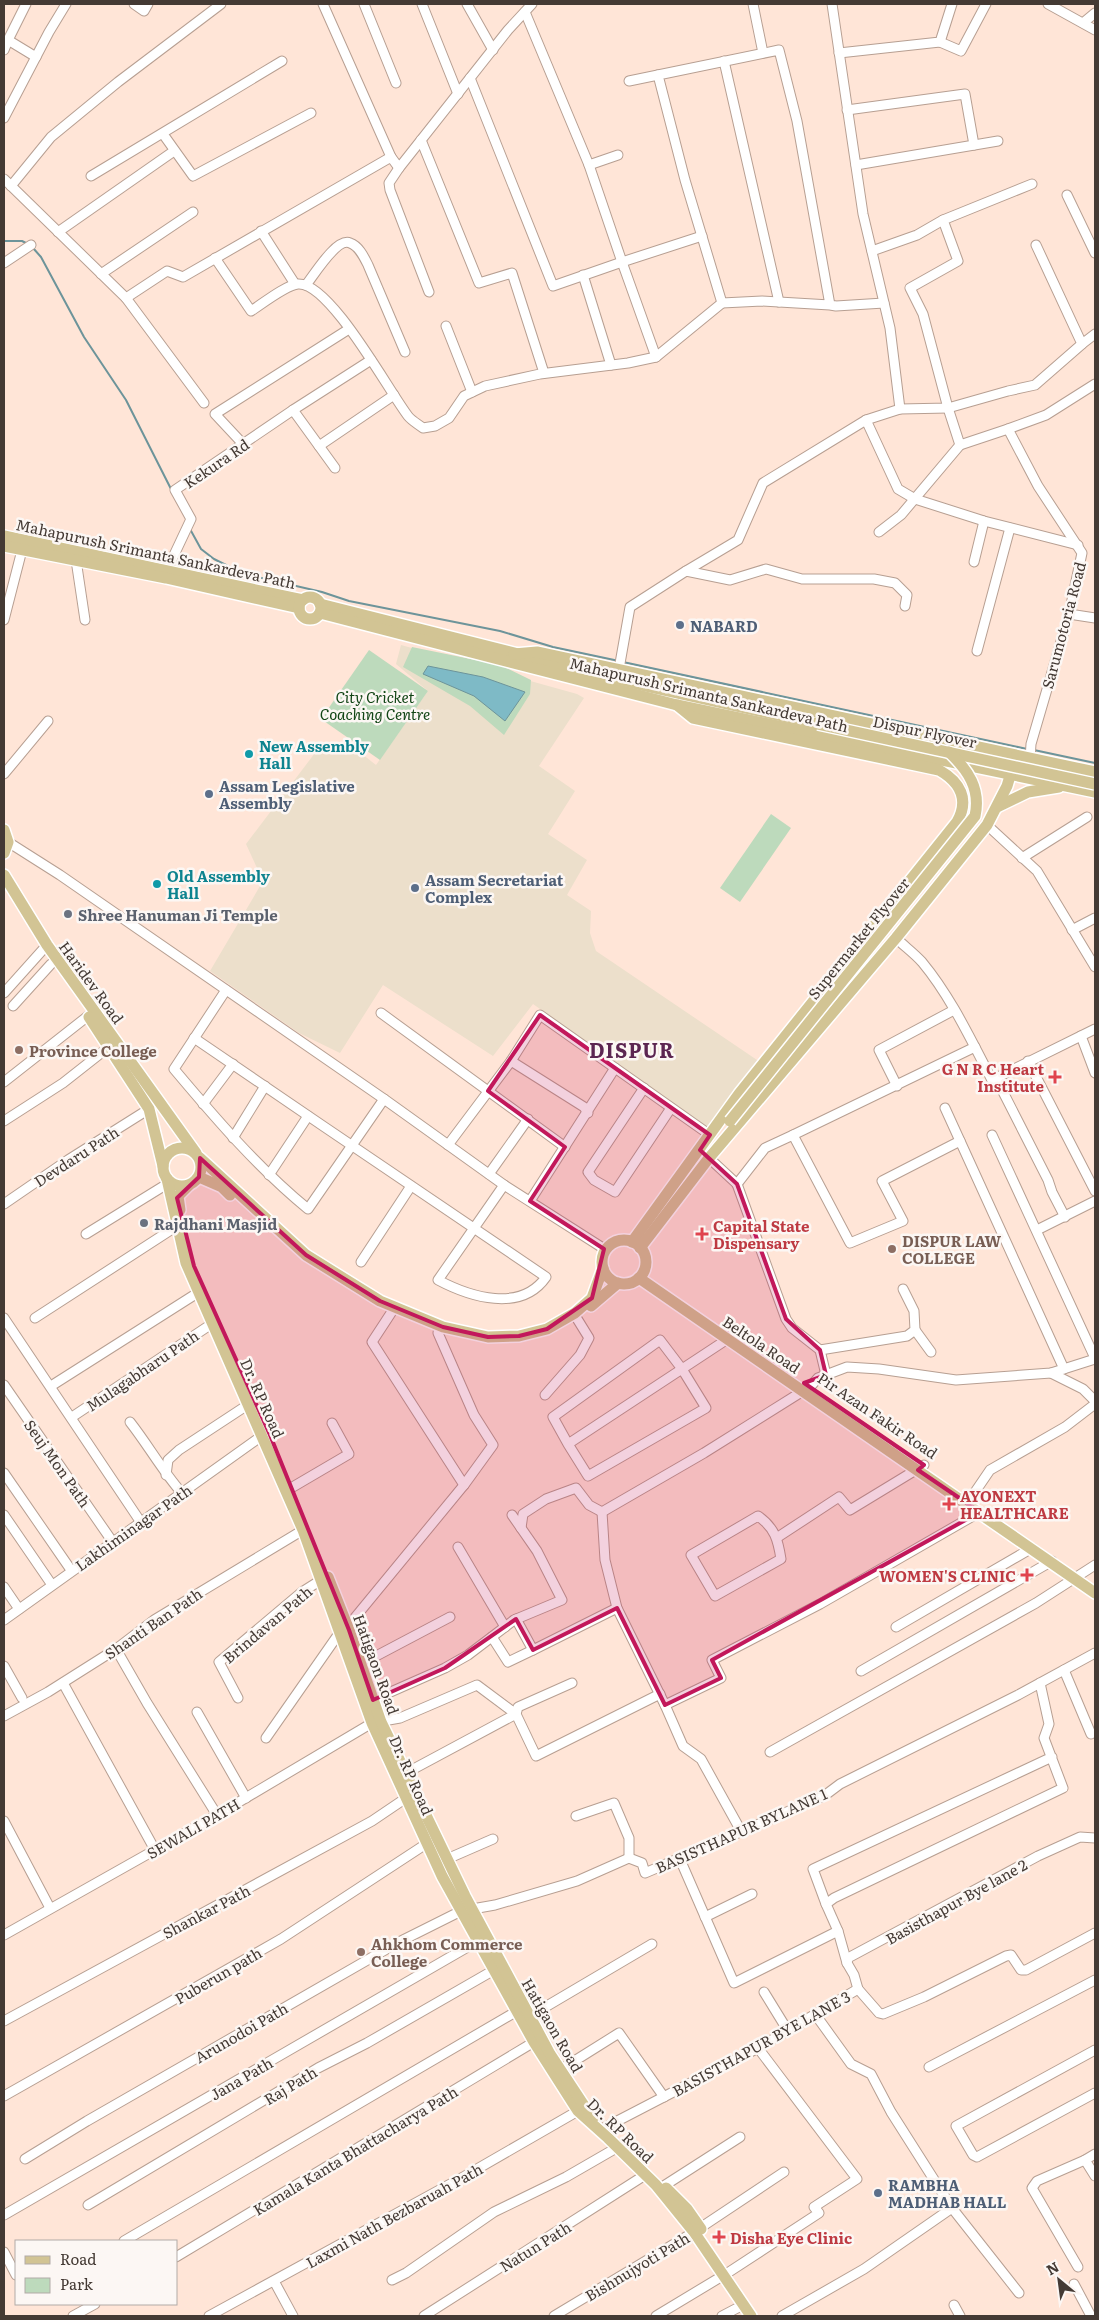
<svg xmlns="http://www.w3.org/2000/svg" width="1099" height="2320" font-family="Literata,serif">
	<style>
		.commercial { fill: #ecdfcb }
		.green { fill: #bddabc }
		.water { fill: #7ebac6; stroke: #6d949a }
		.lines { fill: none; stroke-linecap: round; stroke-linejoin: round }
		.stream { stroke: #6d949a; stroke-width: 2 }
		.minor-casing { stroke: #b79f92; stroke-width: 11 }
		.major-casing { stroke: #fff; stroke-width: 14 }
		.minor { stroke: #fff; stroke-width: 9 }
		.major { stroke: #d2c494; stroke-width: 11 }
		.major-bridge-casing { stroke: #fff; stroke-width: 14; stroke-linecap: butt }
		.major-bridge { stroke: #d2c494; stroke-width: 11 }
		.marked { fill: #c2185b; fill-opacity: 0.2; stroke: #c2185b; stroke-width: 4; stroke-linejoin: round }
		.service-dot { fill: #5c6f8a; stroke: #fcf7f4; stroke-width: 2 }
		.culture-dot { fill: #0f9aa8; stroke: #fcf7f4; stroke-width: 2 }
		.worship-dot { fill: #6b7280; stroke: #fcf7f4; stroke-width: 2 }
		.education-dot { fill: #8d6e63; stroke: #fcf7f4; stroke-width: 2 }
		.health-dot { fill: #e0444e; stroke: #fcf7f4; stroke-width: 2 }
		.labels { text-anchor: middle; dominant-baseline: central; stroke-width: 5; stroke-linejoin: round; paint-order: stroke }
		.street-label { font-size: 15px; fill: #443a34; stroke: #fcf7f4 }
		.service-label { font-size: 15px; font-weight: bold; fill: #4e5e75; stroke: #fcf7f4; text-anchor: start }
		.park-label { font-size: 15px; font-style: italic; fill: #114515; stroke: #fcf7f4 }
		.culture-label { font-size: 15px; font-weight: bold; fill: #0d838f; stroke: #fcf7f4; text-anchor: start }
		.worship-label { font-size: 15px; font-weight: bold; fill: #5b616d; stroke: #fcf7f4; text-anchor: start }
		.education-label { font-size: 15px; font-weight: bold; fill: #785e54; stroke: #fcf7f4; text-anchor: start }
		.health-label { font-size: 15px; font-weight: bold; fill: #be3a42; stroke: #fcf7f4; text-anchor: start }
		.district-label { font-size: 20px; font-weight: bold; letter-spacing: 1px; fill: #5c2551; stroke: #fcf7f4 }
	</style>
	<rect width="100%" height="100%" fill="#ffe5d7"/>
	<polygon class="commercial" points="401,645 577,694 584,698 539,766 575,791 548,834 587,860 567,895 591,911 590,933 596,951 760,1062 712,1131 533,1004 493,1056 383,985 340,1053 299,1033 210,971 263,881 246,844 321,745 357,750 376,765 428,691 396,664"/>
	<g class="green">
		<polygon points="412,647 500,665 531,680 530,694 504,735 470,706 403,667"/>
		<polygon points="369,650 428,691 380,760 321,719"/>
		<polygon points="771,814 791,828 740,902 720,888"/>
	</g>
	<polygon class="water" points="428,666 483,677 525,692 505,721 474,696 423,674"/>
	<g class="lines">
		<g class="stream">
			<polyline points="4,241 22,241 28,244"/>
			<polyline points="33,248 41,257 84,337 126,400 172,491"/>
			<polyline points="190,529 201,549 214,559 244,574 322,592 349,601 500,631 553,647 619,661"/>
			<polyline points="623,662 1027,749"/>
			<polyline points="1034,750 1095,763"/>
		</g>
		<defs>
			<g id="minor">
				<polyline points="134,4 144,11 148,4"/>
				<polyline points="323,4 391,157"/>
				<polyline points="364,4 396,83"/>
				<polyline points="422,4 458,94"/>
				<polyline points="467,4 493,50"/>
				<polyline points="753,4 763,53"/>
				<polyline points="832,4 863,214 890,328 900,409 866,420 898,489 915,499 984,521 1078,545"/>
				<polyline points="1048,4 1095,30"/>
				<polyline points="525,12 589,165 622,262 702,236"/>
				<polyline points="1083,23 1095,13"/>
				<polyline points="8,40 26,4"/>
				<polyline points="940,42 961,51 986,4"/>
				<polyline points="4,50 8,40 36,57"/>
				<polyline points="839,53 940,42 952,4"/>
				<polyline points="724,61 779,302"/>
				<polyline points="470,78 553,286 622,262 656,357"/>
				<polyline points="629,81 658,75"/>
				<polyline points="847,110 965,94 974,145"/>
				<polyline points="4,118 49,32 66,4"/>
				<polyline points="163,134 193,176 311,113"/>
				<polyline points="421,140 479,283 512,273 544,373"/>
				<polyline points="589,165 618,155"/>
				<polyline points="856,165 998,141"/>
				<polyline points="399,168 389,183 390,190 429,292"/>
				<polyline points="91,176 282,61"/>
				<polyline points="4,179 126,298 204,403"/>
				<polyline points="11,186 51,137 118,82 221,4"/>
				<polyline points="1067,195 1095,253"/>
				<polyline points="261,231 295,284"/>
				<polyline points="58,232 174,151"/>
				<polyline points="872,251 917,235 943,220"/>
				<path d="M215,258l36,53c11,-7 35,-26 47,-27 32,-2 90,106 110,132 4,5 10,8 15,12l12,-2 14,-8 15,-22 21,-10 55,-12 88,-11 28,-6 66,-54"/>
				<polyline points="4,263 31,245"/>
				<polyline points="101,274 193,212"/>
				<polyline points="583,275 611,365"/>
				<path d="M306,285c8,-10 31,-48 44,-42 9,3 14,14 18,22l37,87"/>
				<polyline points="126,298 167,271 183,277 391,157 399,168 508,30 532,4"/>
				<polyline points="830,305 797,121 779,50 658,75 685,180 722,303 762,301 830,305 836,306 884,303"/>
				<polyline points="446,326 472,392"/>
				<polyline points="1082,344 1095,334"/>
				<polyline points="900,409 948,408 923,314 910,288 958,261 943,220 1032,184"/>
				<polyline points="1008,429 960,445 948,408 1008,391 1035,385 1082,344 1036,245"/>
				<polyline points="243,444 215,414 349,329"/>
				<polyline points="319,446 394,395"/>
				<polyline points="335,468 293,410 371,360"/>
				<polyline points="879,532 901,515 960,445"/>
				<polyline points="76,560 85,620"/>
				<polyline points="974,562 984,521"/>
				<polyline points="167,570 191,519 175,490 293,410"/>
				<polyline points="686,571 738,540 763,483 866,420"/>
				<polyline points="1069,614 1095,618"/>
				<polyline points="4,620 22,550"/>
				<polyline points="977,651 1010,528"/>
				<polyline points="619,669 630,607 686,571 730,580 766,569 802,579 874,579 895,583 907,595 905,606"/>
				<polyline points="1030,759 1031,744 1069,614 1082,553 1038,486 1008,429 1046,415 1095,384"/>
				<polyline points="4,774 48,721"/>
				<polyline points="987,825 1037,871 1095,967"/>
				<polyline points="8,842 60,875 384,1099"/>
				<polyline points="1022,858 1087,817"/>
				<polyline points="1072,930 1095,918"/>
				<path d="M896,938c8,8 18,15 26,24 29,35 49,78 70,118l7,4 49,96 4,12 13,25"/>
				<path d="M226,990l-52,79c42,50 84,99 134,140l76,-110 120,86 102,65"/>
				<polyline points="4,993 47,945"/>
				<polyline points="13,1006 51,964"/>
				<polyline points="381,1013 565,1147"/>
				<polyline points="1081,1036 1095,1073"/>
				<path d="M194,1038c117,80 235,160 352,239 -25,36 -76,20 -108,3l66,-95"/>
				<polyline points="511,1061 584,1107 588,1113"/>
				<polyline points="1028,1061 1095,1191"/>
				<polyline points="992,1080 1095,1029"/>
				<polyline points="4,1082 88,1016"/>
				<polyline points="897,1086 879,1050 954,1010"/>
				<polyline points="644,1088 588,1172 594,1180 615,1192 671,1108"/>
				<polyline points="203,1104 233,1064"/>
				<polyline points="945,1108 1064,1369"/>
				<polyline points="4,1121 63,1083 110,1046"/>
				<polyline points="793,1135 975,1047"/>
				<polyline points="992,1135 1095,1358"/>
				<polyline points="233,1138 265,1086"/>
				<polyline points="448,1145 511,1061 540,1015 710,1135"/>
				<polyline points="709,1158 737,1184 765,1148 793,1135 850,1243 903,1221 882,1181 960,1141"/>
				<polyline points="489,1174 528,1119"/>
				<polyline points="269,1175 308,1116"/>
				<polyline points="737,1184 786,1319 792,1328 820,1350 826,1375"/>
				<polyline points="530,1201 615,1068"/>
				<polyline points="4,1204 68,1160 149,1109"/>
				<polyline points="1037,1230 1095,1201"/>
				<polyline points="86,1234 167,1184"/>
				<polyline points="361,1262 411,1186"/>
				<polyline points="391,1313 372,1342 464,1485"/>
				<polyline points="4,1318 140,1521"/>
				<polyline points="35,1318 177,1226"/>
				<polyline points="915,1330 931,1352"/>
				<polyline points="820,1350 907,1336 915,1330 914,1311 903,1289"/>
				<polyline points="1051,1373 1083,1389 1095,1401"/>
				<polyline points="4,1385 112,1541"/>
				<polyline points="51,1386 199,1292"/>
				<polyline points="810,1387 818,1378 847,1367 879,1369 956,1380 1051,1373 1095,1359"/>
				<polyline points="545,1395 580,1355 589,1338 576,1317"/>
				<polyline points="72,1417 213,1323"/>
				<path d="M130,1422c18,23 32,48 51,70"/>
				<polyline points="568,1444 553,1417 660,1340 682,1369 706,1408 588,1476 568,1444 723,1342 727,1339"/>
				<polyline points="4,1473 71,1570"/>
				<polyline points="166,1475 168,1460 179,1450 249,1404"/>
				<polyline points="291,1488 349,1454 332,1423"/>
				<polyline points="975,1492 990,1470 1065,1427 1095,1404"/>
				<polyline points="602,1512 605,1560 617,1608 665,1705 683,1746 701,1759 741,1831"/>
				<polyline points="602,1512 704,1453 803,1391"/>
				<polyline points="4,1515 52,1585"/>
				<path d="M758,1516c17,12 20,24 23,43l-66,37 -24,-41z"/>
				<polyline points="521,1528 523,1514 546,1499 576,1488 589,1505 602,1512"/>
				<polyline points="778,1537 839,1497 850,1510 924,1465"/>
				<polyline points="458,1547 505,1627"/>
				<polyline points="4,1587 19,1609"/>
				<polyline points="516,1619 533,1650 617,1608"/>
				<polyline points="4,1620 263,1435 270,1435"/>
				<polyline points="348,1626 464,1485 493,1445 474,1415 438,1333 439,1326"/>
				<polyline points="896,1627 1032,1548"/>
				<polyline points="492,1637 508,1662 533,1650"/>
				<polyline points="116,1649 147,1703 217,1815"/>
				<polyline points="361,1664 450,1617"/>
				<polyline points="4,1666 22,1698"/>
				<polyline points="1064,1670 1091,1734"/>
				<polyline points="861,1671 1052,1561"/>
				<polyline points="63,1683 155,1850"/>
				<polyline points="1040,1683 1049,1724 1044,1738 1063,1788 834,1898 826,1904 813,1869 1052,1757"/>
				<polyline points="238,1698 219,1662 302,1592 321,1580"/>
				<polyline points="368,1702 445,1668 468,1655 514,1620 562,1600 537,1551 512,1515"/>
				<polyline points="665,1705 721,1678 712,1660 820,1604 980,1512"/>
				<polyline points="197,1712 246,1798"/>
				<polyline points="4,1716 48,1692 116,1649 154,1620 303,1530"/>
				<polyline points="266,1738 340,1632"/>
				<polyline points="770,1752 1036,1603 1095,1565"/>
				<polyline points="406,1773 516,1714 536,1756 660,1694"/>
				<polyline points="576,1816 614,1803 629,1838 629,1858"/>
				<polyline points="4,1821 50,1908"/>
				<polyline points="679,1857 734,1983 838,1931 847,1963"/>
				<polyline points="447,1859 493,1839"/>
				<polyline points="826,1904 838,1931"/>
				<polyline points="705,1917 752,1894"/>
				<polyline points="4,1935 217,1815 372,1723 400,1718 477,1685 516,1714 518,1707 572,1683"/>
				<polyline points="858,1989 854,1975 847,1963 848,1958 1038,1856 1080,1837 1095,1838"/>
				<polyline points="764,1992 788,2031"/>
				<polyline points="815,2014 851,2064 871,2074 891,2112 952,2208 1019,2293"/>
				<polyline points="530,2016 652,1944"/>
				<polyline points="4,2021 372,1821 406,1798"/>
				<polyline points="1095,2050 956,2126 973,2155 977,2157 1095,2093"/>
				<polyline points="929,2067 1095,1980"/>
				<polyline points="560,2070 619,2033 664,2097"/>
				<polyline points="4,2096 281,1939 426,1844"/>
				<polyline points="600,2130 758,2048 858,1989 879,2013 883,2014 924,1997 1006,1956 1011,1955 1021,1970 1026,1970 1095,1933"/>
				<polyline points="1095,2154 1085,2160 1095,2176"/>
				<polyline points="25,2159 87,2121 397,1943 461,1911 495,1905 577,1881 629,1858 642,1863 645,1873 824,1796 840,1784 1018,1695 1095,1653"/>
				<polyline points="659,2189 740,2137"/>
				<polyline points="88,2205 318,2068 367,2043 494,1970"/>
				<polyline points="4,2215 478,1941"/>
				<polyline points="124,2241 517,2011"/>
				<polyline points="4,2252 16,2275"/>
				<polyline points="176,2257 534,2042"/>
				<polyline points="1078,2267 1032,2188 1037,2181 1085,2160"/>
				<polyline points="392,2280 406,2273 494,2212 566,2177 618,2147"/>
				<polyline points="274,2281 293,2316"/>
				<polyline points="1074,2284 1091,2316"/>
				<polyline points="954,2305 960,2316"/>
				<polyline points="73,2316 95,2304"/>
				<polyline points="209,2316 465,2176 583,2108"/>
				<polyline points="424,2316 645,2175"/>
				<polyline points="554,2316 694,2232 784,2172"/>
				<polyline points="656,2316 729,2272 819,2213 814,2207 857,2179 758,2048"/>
				<polyline points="722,2316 743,2305"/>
				<polyline points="782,2316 864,2269 952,2208"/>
			</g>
			<g id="major">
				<polyline points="4,536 303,600"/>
				<polyline points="4,546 166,578 299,608"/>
				<circle cx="310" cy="608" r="11"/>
				<polyline points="320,604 645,686 818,724"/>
				<polyline points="320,613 677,705 1095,792"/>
				<polyline points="514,654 537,652 1095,772"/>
				<polyline points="997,807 1028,792 1059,787"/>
				<polyline points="4,830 8,842 4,853"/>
				<polyline points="4,875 47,945 196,1153"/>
				<polyline points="89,1017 149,1109 163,1166"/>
				<circle cx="182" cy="1167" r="19"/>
				<polyline points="200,1158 306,1255 380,1301 443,1327 488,1337 519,1336 547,1329 575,1313 592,1298 603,1268"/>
				<polyline points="199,1177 222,1187 230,1195"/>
				<polyline points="167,1179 186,1263 303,1530 372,1723 442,1876 534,2042 578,2111 608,2138 656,2185 694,2232 751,2316"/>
				<polyline points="180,1210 178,1196 189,1185"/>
				<circle cx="624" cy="1262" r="22"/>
				<path d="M632,1242l107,-148 218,-272c13,-23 3,-40 -18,-52l-246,-52 -16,-13"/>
				<polyline points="640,1248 709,1158 896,938 987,825 1007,786 1016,756"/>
				<polyline points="639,1278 1095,1593"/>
				<polyline points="591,1306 618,1283"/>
				<polyline points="328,1577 349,1630 381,1722 465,1896 550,2054 585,2107 595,2116"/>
				<polyline points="666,2188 687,2209 701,2229"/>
			</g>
		</defs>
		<use href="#minor" class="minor-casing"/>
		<use href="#major" class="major-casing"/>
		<use href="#minor" class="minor"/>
		<use href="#major" class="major"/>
		<defs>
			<g id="major-bridge">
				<polyline points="818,724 1095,784"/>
				<path d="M730,1121l245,-305c6,-27 -7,-46 -26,-64"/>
			</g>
		</defs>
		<use href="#major-bridge" class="major-bridge-casing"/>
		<use href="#major-bridge" class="major-bridge"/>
	</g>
	<path class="marked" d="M540,1015l170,120 -10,15 37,34 49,135 34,31 6,25 -22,8 120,82 -6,5 62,42 -268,148 9,18 -56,27 -48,-97 -84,42 -17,-31 -71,49 -72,32 -24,-70 -79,-195 -76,-169 -17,-68 22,-21 1,-19 106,97 74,46 63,26 45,10 31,-1 28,-7 45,-31 12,-49 -74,-48 35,-54 -77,-56z"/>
	<g class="service-dot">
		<circle cx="680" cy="625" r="5"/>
		<circle cx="209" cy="794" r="5"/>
		<circle cx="415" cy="888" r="5"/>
		<circle cx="878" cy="2193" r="5"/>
	</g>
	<g class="culture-dot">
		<circle cx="249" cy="754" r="5"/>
		<circle cx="157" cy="884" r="5"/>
	</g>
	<g class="worship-dot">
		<circle cx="68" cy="914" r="5"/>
		<circle cx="144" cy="1223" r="5"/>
	</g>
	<g class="education-dot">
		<circle cx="19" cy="1050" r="5"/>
		<circle cx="892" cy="1249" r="5"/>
		<circle cx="361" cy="1952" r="5"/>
	</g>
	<g class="health-dot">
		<path d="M1052.5 1069.5h5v5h5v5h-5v5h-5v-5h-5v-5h5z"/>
		<path d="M699.5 1226.5h5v5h5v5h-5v5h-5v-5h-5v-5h5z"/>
		<path d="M946.5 1496.5h5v5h5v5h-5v5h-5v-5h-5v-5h5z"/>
		<path d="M1024.5 1567.5h5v5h5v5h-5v5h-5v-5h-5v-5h5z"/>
		<path d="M716.5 2229.5h5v5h5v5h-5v5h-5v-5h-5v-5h5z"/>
	</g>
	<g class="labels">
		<g class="street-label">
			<text transform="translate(216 463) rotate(-34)">Kekura Rd</text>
			<text transform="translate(156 553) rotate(12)">Mahapurush Srimanta Sankardeva Path</text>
			<text transform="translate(1063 625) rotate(-75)">Sarumotoria Road</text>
			<text transform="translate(709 694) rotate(13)">Mahapurush Srimanta Sankardeva Path</text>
			<text transform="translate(925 731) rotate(12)">Dispur Flyover</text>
			<text transform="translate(858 938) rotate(-51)">Supermarket Flyover</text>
			<text transform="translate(92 982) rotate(54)">Haridev Road</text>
			<text transform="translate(76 1156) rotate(-33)">Devdaru Path</text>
			<text transform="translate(762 1344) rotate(34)">Beltola Road</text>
			<text transform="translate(142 1370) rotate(-34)">Mulagabharu Path</text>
			<text transform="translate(263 1398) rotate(66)">Dr. RP Road</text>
			<text transform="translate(878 1415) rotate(34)">Pir Azan Fakir Road</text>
			<text transform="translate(58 1463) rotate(55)">Seuj Mon Path</text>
			<text transform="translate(133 1527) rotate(-35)">Lakhiminagar Path</text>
			<text transform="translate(153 1623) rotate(-34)">Shanti Ban Path</text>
			<text transform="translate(267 1624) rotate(-40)">Brindavan Path</text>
			<text transform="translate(377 1664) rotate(70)">Hatigaon Road</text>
			<text transform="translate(412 1775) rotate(66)">Dr. RP Road</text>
			<text transform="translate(193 1828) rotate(-30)">SEWALI PATH</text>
			<text transform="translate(741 1830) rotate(-24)">BASISTHAPUR BYLANE 1</text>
			<text transform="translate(956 1901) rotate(-29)">Basisthapur Bye lane 2</text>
			<text transform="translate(206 1911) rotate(-28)">Shankar Path</text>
			<text transform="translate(218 1975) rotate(-30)">Puberun path</text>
			<text transform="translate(553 2025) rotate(60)">Hatigaon Road</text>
			<text transform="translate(241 2032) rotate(-30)">Arunodoi Path</text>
			<text transform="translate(761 2043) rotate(-29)">BASISTHAPUR BYE LANE 3</text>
			<text transform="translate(241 2078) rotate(-30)">Jana Path</text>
			<text transform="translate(290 2085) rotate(-31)">Raj Path</text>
			<text transform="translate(621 2130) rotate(44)">Dr. RP Road</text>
			<text transform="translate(355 2150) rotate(-31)">Kamala Kanta Bhattacharya Path</text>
			<text transform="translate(394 2215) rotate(-29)">Laxmi Nath Bezbaruah Path</text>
			<text transform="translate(535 2246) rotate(-32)">Natun Path</text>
			<text transform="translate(637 2266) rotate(-31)">Bishnujyoti Path</text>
		</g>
		<g class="service-label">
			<text x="690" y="625">NABARD</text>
			<text x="219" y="785">Assam Legislative<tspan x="219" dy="17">Assembly</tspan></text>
			<text x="425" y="879">Assam Secretariat<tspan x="425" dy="17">Complex</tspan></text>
			<text x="888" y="2184">RAMBHA<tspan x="888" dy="17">MADHAB HALL</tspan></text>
		</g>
		<g class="park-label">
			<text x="375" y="696">City Cricket<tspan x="375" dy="17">Coaching Centre</tspan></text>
		</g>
		<g class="culture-label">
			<text x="259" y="745">New Assembly<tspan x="259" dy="17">Hall</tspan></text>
			<text x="167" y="875">Old Assembly<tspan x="167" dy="17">Hall</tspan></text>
		</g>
		<g class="worship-label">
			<text x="78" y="914">Shree Hanuman Ji Temple</text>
			<text x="154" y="1223">Rajdhani Masjid</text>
		</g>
		<g class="education-label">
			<text x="29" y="1050">Province College</text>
			<text x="902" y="1240">DISPUR LAW<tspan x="902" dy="17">COLLEGE</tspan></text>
			<text x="371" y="1943">Ahkhom Commerce<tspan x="371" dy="17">College</tspan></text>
		</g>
		<g class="health-label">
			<text x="1044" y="1068" text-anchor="end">G N R C Heart<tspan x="1044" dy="17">Institute</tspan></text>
			<text x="713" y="1225">Capital State<tspan x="713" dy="17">Dispensary</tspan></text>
			<text x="960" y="1495">AYONEXT<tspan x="960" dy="17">HEALTHCARE</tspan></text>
			<text x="1016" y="1575" text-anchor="end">WOMEN'S CLINIC</text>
			<text x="730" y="2237">Disha Eye Clinic</text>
		</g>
		<g class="district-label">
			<text x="632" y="1049">DISPUR</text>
		</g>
	</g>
	<rect width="1099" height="2320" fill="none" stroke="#443a34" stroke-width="10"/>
	<rect x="15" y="2240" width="162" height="65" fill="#fcf7f4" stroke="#b2aba7"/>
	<rect x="25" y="2256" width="25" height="8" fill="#d2c494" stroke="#b2aba7"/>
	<text x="60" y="2265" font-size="15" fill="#443a34">Road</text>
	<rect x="25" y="2278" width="25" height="15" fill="#bddabc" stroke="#b2aba7"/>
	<text x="60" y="2290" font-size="15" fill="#443a34">Park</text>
	<g transform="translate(1059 2280) rotate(331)" stroke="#fcf7f4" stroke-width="4" paint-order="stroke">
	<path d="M0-4L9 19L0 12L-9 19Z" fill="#443a34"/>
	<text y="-8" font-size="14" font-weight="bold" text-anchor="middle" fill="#443a34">N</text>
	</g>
</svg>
